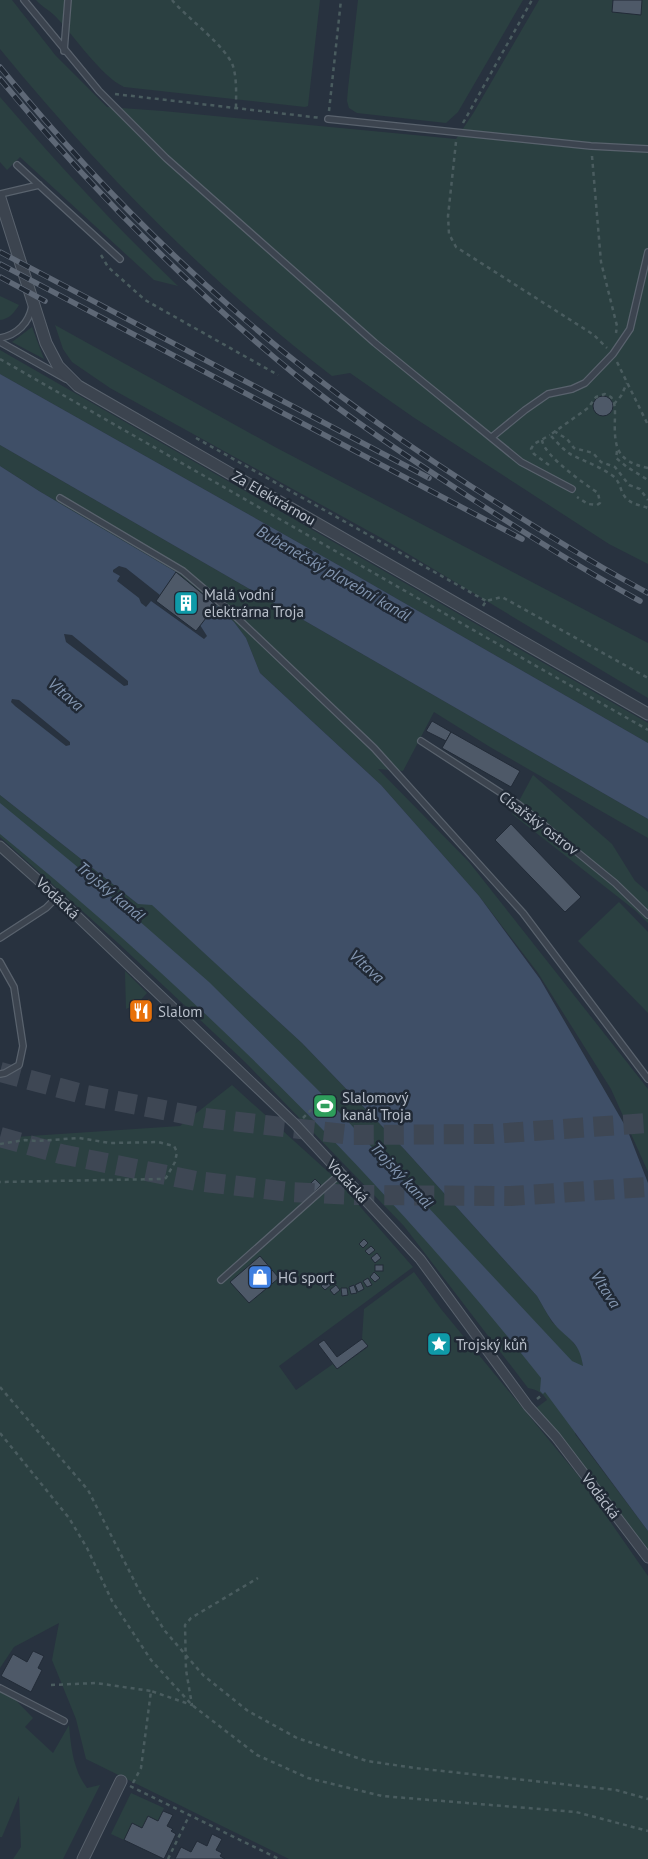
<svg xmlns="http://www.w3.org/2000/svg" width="648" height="1859" font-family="'PT Sans',sans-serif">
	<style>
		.green { fill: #2b4041; fill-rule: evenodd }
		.water { fill: #3f4f67; fill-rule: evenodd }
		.building { fill: #4e5968; stroke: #222b37 }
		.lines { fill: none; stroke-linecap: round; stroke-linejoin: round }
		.trunk-tunnel { stroke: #3e4754; stroke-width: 20; stroke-dasharray: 20 10; stroke-linecap: butt }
		.service-casing { stroke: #59626d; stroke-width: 8 }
		.pedestrian-casing { stroke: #59626d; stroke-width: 11 }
		.minor-casing { stroke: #59626d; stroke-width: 13 }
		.path { stroke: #4a5c5f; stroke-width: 2.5; stroke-dasharray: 4 4; stroke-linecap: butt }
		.service { stroke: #3c444f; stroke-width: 5.5 }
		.pedestrian { stroke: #3c444f; stroke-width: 9 }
		.minor { stroke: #3c444f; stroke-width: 11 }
		.rail-casing { stroke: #5e6876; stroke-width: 5.5 }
		.rail { stroke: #202935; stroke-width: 4; stroke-dasharray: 11; stroke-linecap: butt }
		.labels { text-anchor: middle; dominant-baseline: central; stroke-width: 5; stroke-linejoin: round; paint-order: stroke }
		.street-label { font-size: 15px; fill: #b8bfca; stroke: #202935 }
		.poi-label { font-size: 15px; fill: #b8bfca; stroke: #202935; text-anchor: start }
		.water-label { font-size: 16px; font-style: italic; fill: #8295af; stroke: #202935 }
	</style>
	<rect width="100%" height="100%" fill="#28323f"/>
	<g class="green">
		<path d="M0,0h12l44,56 51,51 56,4 293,28 18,-27 65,-112h74l-1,12 28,3 2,-15h6v564l-39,-20 -196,-127 -63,-44 -18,3c-124,-95 -233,-206 -332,-327zM601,397l8,2 4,6 -1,6 -5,4h-7l-6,-6 2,-8z"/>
		<path d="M36,0h284l-12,106 -3,1 -181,-20c-23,-11 -49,-50 -67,-69 -6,-7 -15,-11 -21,-18z"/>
		<polygon points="358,0 523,0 458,112 446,123 357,113 349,108 347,101 348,89"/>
		<path d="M0,97c56,65 115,129 178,189l-24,-6 -134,-123 -13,13 -7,-8z"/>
		<path d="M0,296l19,9c-5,8 -10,14 -19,15z"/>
		<polygon points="55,325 275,447 648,643 648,698 385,540 110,388 72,362 63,349"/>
		<polygon points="32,327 44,359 12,342"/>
		<polygon points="0,350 648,723 648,743 340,566 0,374"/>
		<polygon points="0,445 648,819 648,838 490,747 434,712 403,771 378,769 469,862 648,1089 648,1172 611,1089 538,973 479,896 381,785 260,673 246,638 234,622 176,572 39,491 0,466"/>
		<polygon points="533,775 612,844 635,881 648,892 648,923 636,911 512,814"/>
		<path d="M0,795l138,109h14l150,139 103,107 132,146 15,26 15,13 14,17 2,14 -8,68 73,97v27l-89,-124 -23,-26 11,-8c-5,-8 -10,-10 -19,-12l-124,-162 -159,-164 -127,-119 -118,-106z"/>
		<polygon points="619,902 648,932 648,1013 578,941"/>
		<polygon points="125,971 147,993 137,1004 126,1009"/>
		<polygon points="232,1085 335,1178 413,1267 279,1366 296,1390 333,1364 337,1369 368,1347 362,1339 364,1309 414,1272 441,1309 577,1474 648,1576 648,1859 289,1859 86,1759 76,1719 52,1660 59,1623 14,1647 0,1668 0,1138 180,1126"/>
		<path d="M0,1684l33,34 -8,9 28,26 16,-28c2,22 4,45 18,63l13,-3 -37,74h-50l8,-12 -2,-51 -17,41h-2z"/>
		<polygon points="131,1793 164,1808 158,1821 142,1828 132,1823 124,1840 111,1834"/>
	</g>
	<g class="water">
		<polygon points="0,374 340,566 648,743 648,819 0,445"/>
		<path d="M0,466l39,25 137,81 -16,23 -34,-27 -7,-2 -6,4v2l7,4 -3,5 22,17 2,5 5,4 5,-6 53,38 3,-3 -7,-11 16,-20 18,17 12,16 14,35 121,112 98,111 61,83 87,150 21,54v348l-103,-139 -2,2 -3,-3 1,-13c-159,-201 -343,-382 -541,-544v-31l74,61 135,118 116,115 247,264 11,5c-4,-28 -17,-26 -31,-45 -6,-8 -10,-17 -15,-25l-132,-146 -103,-107 -150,-138 -14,-1 -138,-109zM64,634l8,1 56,46v4l-4,1 -58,-44zM12,699l7,1 51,42v3l-4,1 -51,-40 -4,-4z"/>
	</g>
	<g class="building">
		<polygon points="613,0 642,0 641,15 612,12"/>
		<circle cx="603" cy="406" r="10"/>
		<polygon points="176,572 216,605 196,631 156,601"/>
		<polygon points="432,721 451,732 446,741 426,731"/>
		<polygon points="451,732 520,771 511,787 442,748"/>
		<polygon points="511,824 581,897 565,912 495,840"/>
		<polygon points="315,1179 321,1185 305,1201 299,1195"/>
		<polygon points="364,1239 368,1243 363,1248 359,1244"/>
		<polygon points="371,1246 375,1250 369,1255 365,1251"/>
		<polygon points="377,1253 381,1258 375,1263 371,1258"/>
		<polygon points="260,1256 279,1278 249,1303 230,1282"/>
		<rect x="375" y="1265" width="8" height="6"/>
		<polygon points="374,1272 380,1278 375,1282 370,1277"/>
		<polygon points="322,1275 326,1279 320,1284 316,1280"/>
		<polygon points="368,1278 372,1285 367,1287 363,1281"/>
		<polygon points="327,1281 331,1285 325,1290 321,1286"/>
		<polygon points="361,1282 364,1289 358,1292 355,1285"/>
		<polygon points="336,1285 340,1290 334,1295 330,1290"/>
		<polygon points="354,1285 357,1293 351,1294 349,1287"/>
		<polygon points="341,1288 347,1288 348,1295 342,1296"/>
		<polygon points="362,1339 368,1346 337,1369 318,1344 324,1340 337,1357"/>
		<polygon points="33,1651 44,1656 38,1668 42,1670 31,1692 1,1676 13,1654 27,1662"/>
		<polygon points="163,1811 173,1815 167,1826 173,1829 171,1831 176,1834 164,1859 124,1840 132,1823 142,1828 148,1816 158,1821"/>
		<polygon points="212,1834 222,1839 216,1850 222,1853 220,1856 225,1859 175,1859 181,1847 191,1852 197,1841 207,1846"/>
	</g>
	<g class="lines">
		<g class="trunk-tunnel">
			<polyline points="0,1072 86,1095 205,1118 353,1135 491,1134 648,1123"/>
			<polyline points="0,1137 61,1154 196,1181 290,1192 355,1195 511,1196 648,1187"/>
		</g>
		<defs>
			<g id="service">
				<polyline points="24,0 99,91 166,158 375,343 521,462 572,489"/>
				<polyline points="64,51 68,0"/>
				<polyline points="328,119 591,146 648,149"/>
				<polyline points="17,165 120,259"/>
				<polyline points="0,194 39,185"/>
				<path d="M0,338c17,-3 29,-15 32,-32"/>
				<polyline points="0,342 66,379"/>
				<polyline points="492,437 525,410 548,394 572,389 585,383 613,354 630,329 648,252"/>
				<polyline points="60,498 183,571 230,611 374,748 523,913 648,1079"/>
				<polyline points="421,741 518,804 615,883 648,915"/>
				<polyline points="0,938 46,908 57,897"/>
				<polyline points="0,962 14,987 23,1046 19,1065 5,1073 0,1074"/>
				<polyline points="221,1280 341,1173"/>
				<polyline points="0,1688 64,1721"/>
			</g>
			<polyline id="pedestrian" points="0,846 57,897 295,1124 420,1259 528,1406 556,1437 648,1558"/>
			<g id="minor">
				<polyline points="0,198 46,343 58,366 78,386 648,714"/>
				<polyline points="83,1859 121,1781"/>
			</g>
		</defs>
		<use href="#service" class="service-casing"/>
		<use href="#pedestrian" class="pedestrian-casing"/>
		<use href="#minor" class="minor-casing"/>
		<g class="path">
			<path d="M172,0c16,19 53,45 61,66 4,13 3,29 3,43"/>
			<polyline points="115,94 321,118"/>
			<polyline points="329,111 341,0"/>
			<polyline points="463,123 532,0"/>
			<polyline points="456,142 448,216 449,234 456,247 594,335 607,348"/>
			<polyline points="592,156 601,262 617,326 616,333"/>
			<polyline points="101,255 108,267 145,300 278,375"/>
			<polyline points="0,359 648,730"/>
			<polyline points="617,362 648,425"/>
			<polyline points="614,404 621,396 627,383"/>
			<polyline points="554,431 567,439 574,448 593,453 601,462 615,467 629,485 640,489 648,500"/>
			<polyline points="196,438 486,601"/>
			<path d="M542,440c2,16 43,44 56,53l2,10 -3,2 -9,-1 -11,-7"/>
			<polyline points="617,451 616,458 627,467 648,480"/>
			<polyline points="549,465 534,454 531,449 534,444 550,435"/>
			<path d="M648,468c-33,-7 -34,-22 -33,-52 0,-8 0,-13 -4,-19l-6,-3 -9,3 -8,11 -38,27c7,7 13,15 22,20 14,7 29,12 41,21 8,6 7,17 14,23 6,6 14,6 21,9"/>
			<polyline points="483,606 486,601 502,597 648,678"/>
			<polyline points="303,1118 325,1096"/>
			<polyline points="0,1144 25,1140 37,1141 79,1138 110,1143 158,1142 174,1146 177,1152 175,1162 166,1178 161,1179 0,1182"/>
			<polyline points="0,1387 88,1490 141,1594 165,1631 203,1675 248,1711 297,1738 367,1761 415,1768 616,1790 648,1799"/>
			<polyline points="537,1399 543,1394"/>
			<polyline points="0,1433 69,1518 87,1548 112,1601 151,1660 192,1705 257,1755 308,1778 382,1796 576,1812 648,1831"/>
			<polyline points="51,1685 96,1683 151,1691"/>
			<polyline points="133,1783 141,1768 151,1691 192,1705 186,1670 185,1625 191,1618 258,1578"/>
			<polyline points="130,1786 279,1859"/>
			<polyline points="168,1859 189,1816"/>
		</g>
		<use href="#service" class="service"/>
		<use href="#pedestrian" class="pedestrian"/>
		<use href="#minor" class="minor"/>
		<defs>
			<g id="rail">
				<path d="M0,67c71,87 149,169 234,243 85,75 180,141 276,201 46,29 91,57 138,82"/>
				<path d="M0,79c89,108 189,209 298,298 53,43 110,80 168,118 57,37 114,73 174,106"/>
				<polyline points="0,252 429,478"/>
				<polyline points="0,264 522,539"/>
				<polyline points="0,277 45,301"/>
			</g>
		</defs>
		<use href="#rail" class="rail-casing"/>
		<use href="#rail" class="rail"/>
	</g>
	<defs>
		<symbol id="building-square" viewBox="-11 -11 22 22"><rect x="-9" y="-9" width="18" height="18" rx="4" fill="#0f9aa8" stroke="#202935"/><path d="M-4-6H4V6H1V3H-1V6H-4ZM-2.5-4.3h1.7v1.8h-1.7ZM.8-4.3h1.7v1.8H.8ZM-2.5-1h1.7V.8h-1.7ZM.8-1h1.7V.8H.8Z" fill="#fff"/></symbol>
		<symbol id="restaurant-square" viewBox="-11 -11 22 22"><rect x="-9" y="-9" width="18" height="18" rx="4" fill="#e8710a" stroke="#202935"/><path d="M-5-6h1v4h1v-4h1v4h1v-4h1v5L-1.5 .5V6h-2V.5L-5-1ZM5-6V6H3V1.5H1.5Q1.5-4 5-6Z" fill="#fff"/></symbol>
		<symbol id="stadium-square" viewBox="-11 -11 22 22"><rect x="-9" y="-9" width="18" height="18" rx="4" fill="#2e9e5b" stroke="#202935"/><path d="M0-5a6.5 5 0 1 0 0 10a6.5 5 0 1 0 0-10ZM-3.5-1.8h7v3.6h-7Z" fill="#fff"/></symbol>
		<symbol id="shop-square" viewBox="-11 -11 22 22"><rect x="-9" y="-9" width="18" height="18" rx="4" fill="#3f7fe0" stroke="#202935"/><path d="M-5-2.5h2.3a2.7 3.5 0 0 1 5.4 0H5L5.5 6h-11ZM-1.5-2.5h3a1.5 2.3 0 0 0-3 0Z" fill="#fff"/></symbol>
		<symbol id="sight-square" viewBox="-11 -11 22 22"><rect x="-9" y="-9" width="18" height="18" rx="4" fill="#0f9aa8" stroke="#202935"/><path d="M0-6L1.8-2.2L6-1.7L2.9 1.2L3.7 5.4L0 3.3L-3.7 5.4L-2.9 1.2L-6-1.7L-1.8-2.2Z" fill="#fff"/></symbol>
	</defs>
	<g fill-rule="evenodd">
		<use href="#building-square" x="172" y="589" width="28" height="28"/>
		<use href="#restaurant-square" x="127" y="997" width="28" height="28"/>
		<use href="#stadium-square" x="311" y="1092" width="28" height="28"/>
		<use href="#shop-square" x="246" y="1263" width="28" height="28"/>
		<use href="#sight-square" x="425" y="1330" width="28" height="28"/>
	</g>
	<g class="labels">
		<g class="street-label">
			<text transform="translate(274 498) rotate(30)">Za Elektrárnou</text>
			<text transform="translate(539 823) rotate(37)">Císařský ostrov</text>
			<text transform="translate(58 898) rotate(43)">Vodácká</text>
			<text transform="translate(348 1181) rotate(47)">Vodácká</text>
			<text transform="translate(601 1496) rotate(53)">Vodácká</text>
		</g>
		<g class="poi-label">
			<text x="204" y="594">Malá vodní<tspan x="204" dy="17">elektrárna Troja</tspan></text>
			<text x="158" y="1011">Slalom</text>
			<text x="342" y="1097">Slalomový<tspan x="342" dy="17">kanál Troja</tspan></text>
			<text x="278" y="1277">HG sport</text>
			<text x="456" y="1344">Trojský kůň</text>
		</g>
		<g class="water-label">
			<text transform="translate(334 573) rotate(30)">Bubenečský plavební kanál</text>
			<text transform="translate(66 694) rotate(41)">Vltava</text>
			<text transform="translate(111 891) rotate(40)">Trojský kanál</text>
			<text transform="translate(367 966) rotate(42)">Vltava</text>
			<text transform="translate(402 1175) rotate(47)">Trojský kanál</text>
			<text transform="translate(606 1289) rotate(57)">Vltava</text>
		</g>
	</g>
</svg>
